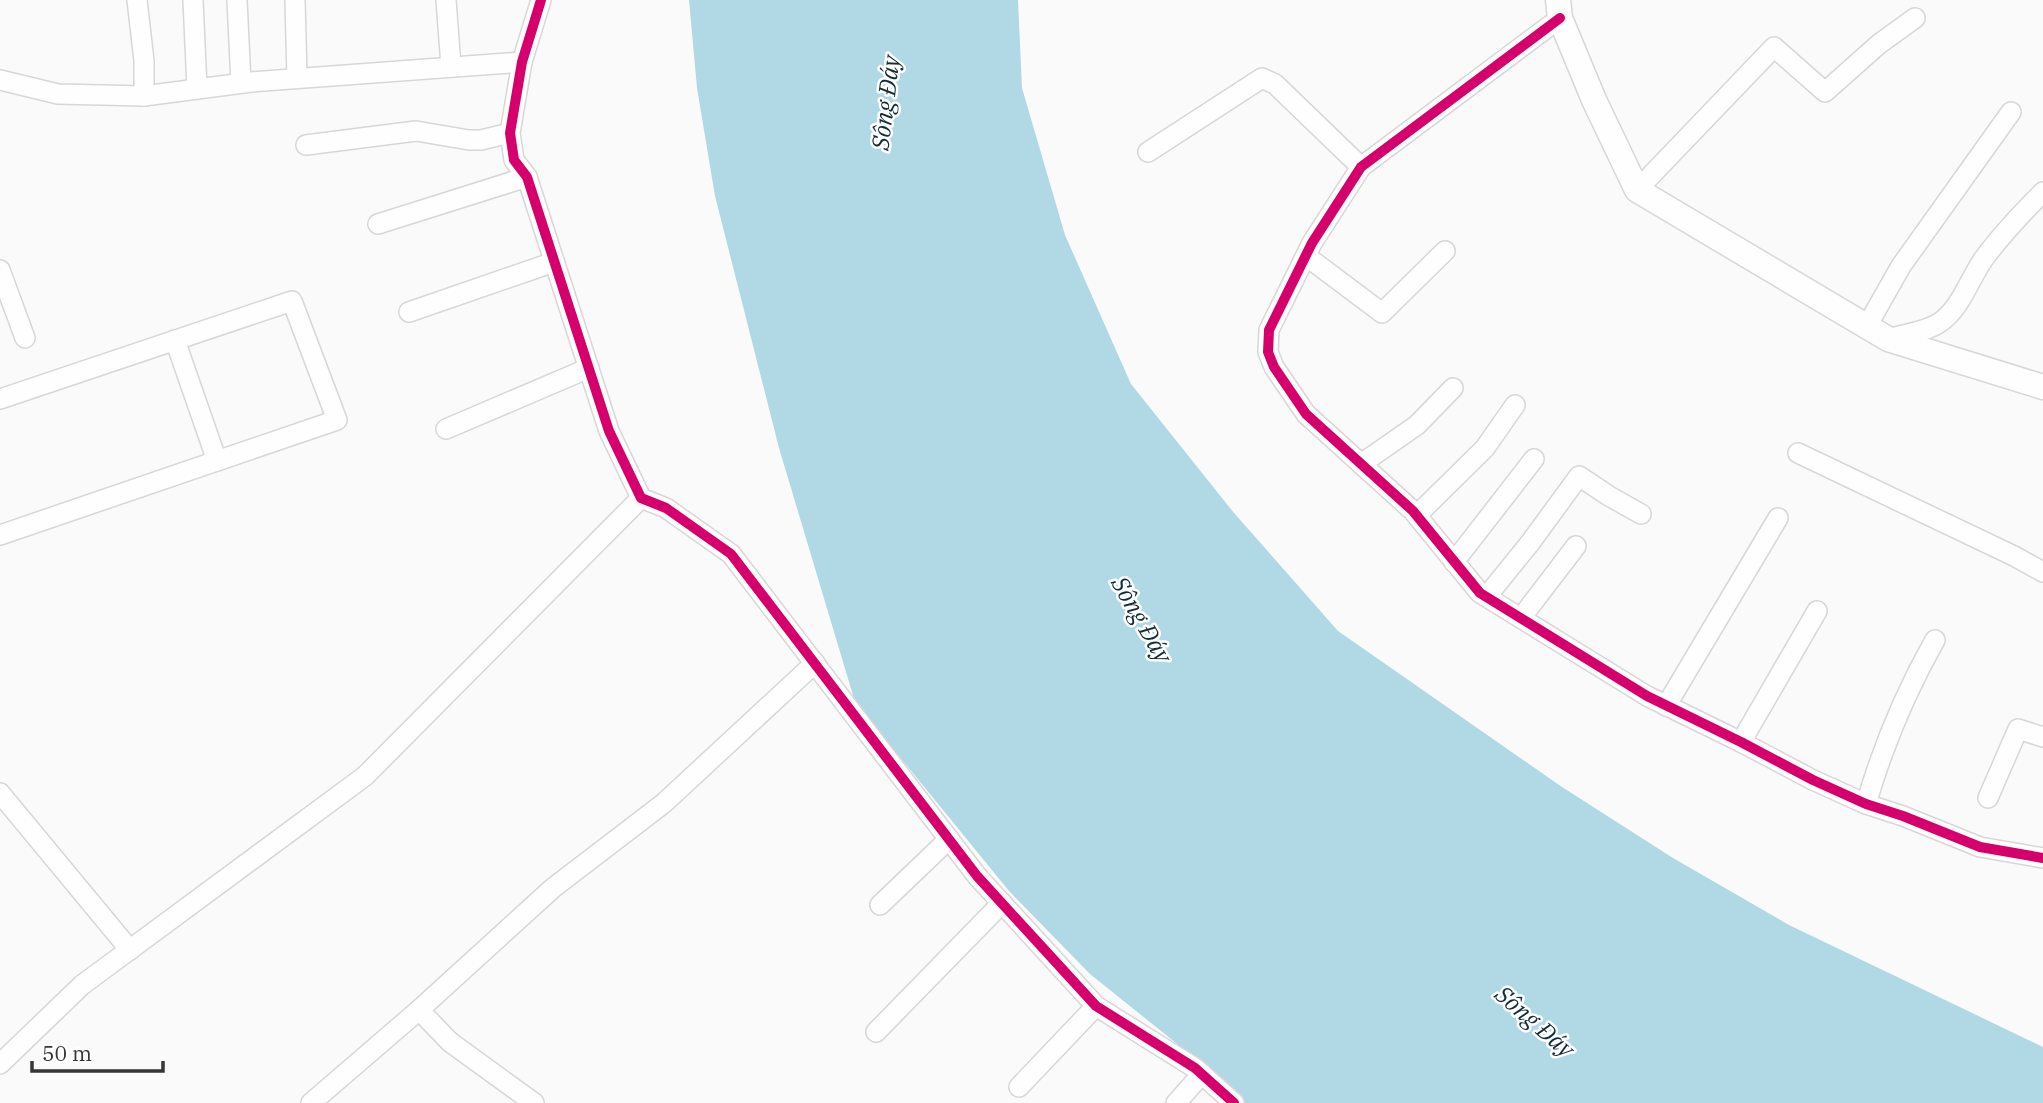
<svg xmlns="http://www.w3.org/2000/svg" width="2043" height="1103" font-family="'IBM Plex Serif',serif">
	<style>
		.water { fill: #b1d8e5 }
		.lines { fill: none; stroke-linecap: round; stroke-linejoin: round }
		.minor-casing { stroke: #d6d7d8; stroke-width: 22 }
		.major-casing { stroke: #d6d7d8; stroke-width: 27 }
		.minor { stroke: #fefefe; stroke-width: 19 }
		.major { stroke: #fefefe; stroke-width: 24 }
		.cycleway-casing { stroke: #fff; stroke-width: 15 }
		.cycleway { stroke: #d6006c; stroke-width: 10 }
		.labels { text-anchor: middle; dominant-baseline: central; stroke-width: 5; stroke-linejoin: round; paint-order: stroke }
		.water-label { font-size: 24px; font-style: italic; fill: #122d36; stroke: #fff }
	</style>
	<rect width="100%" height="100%" fill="#fafafb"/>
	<polygon class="water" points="689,0 1018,0 1022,88 1065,235 1131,384 1234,513 1338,631 1562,787 1673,858 1789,925 2043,1047 2043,1103 1245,1103 1176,1043 1090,974 1009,891 855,702 779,448 715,196 697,88"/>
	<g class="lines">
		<defs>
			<g id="minor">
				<polyline points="137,0 144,61 144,96"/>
				<polyline points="193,0 197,89"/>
				<polyline points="237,0 241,83"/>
				<polyline points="295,0 297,78"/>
				<polyline points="446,0 451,66"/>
				<polyline points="541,0 522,62 510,133 514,160 527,177 609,431 641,498 666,508 731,554 977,876 1096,1006 1195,1068 1234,1103"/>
				<polyline points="1560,18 1361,167 1312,243 1269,330 1268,352 1274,367 1306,414 1413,511 1480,593 1647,696 1741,742 1813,780 1866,804 1903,816 1980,847 2043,858"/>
				<polyline points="0,80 58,94 144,96 251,82 522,62"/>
				<polyline points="306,145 416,131 469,140 481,140 510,133"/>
				<polyline points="1148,152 1262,78 1275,84 1361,167"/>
				<polyline points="1637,190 1774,47 1825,92 1879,44 1915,18"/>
				<polyline points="378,224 527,177"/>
				<polyline points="1306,256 1382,313 1445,251"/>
				<polyline points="0,270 25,338"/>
				<polyline points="409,312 554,262"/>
				<polyline points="1867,326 1901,266 2011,112"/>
				<path d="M1888,339c16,-5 37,-7 51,-16 22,-14 31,-46 46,-66 18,-24 37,-44 58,-65"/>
				<polyline points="175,340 217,461"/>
				<polyline points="0,399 292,301 337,420 0,535"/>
				<polyline points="446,429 589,368"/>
				<polyline points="1798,453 2014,556 2043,572"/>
				<polyline points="1361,464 1417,425 1453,388"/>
				<polyline points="1417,515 1485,448 1515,405"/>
				<polyline points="1454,562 1534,459"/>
				<polyline points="1487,596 1530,543 1579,476 1609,496 1641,514"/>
				<polyline points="1521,618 1576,546"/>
				<polyline points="1666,706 1778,518"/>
				<polyline points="1741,742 1817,611"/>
				<polyline points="0,793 130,950"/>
				<polyline points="1988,798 2018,729 2043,737"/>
				<path d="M1866,804c17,-58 39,-111 69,-164"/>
				<polyline points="880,905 949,839"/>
				<polyline points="419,1010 450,1042 534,1103"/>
				<polyline points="876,1032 1002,903"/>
				<polyline points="0,1064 82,985 365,776 641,498"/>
				<polyline points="1019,1087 1096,1006"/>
				<polyline points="311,1103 419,1010 553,888 664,803 815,663"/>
				<polyline points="1176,1103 1202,1074"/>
			</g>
			<polyline id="major" points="1558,0 1560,18 1594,100 1637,190 1888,339 2043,387"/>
		</defs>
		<use href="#minor" class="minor-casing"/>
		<use href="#major" class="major-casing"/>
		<use href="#minor" class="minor"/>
		<use href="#major" class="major"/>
		<defs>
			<g id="cycleway">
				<polyline points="541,0 522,62 510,133 514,160 527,177 609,431 641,498 666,508 731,554 977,876 1096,1006 1195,1068 1234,1103"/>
				<polyline points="1560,18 1361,167 1312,243 1269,330 1268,352 1274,367 1306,414 1413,511 1480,593 1647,696 1741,742 1813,780 1866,804 1903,816 1980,847 2043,858"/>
			</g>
		</defs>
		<use href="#cycleway" class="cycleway-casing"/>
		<use href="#cycleway" class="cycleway"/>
	</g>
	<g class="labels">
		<g class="water-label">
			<text transform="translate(885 103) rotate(-83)">Sông Đáy</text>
			<text transform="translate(1142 619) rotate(60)">Sông Đáy</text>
			<text transform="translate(1535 1021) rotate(41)">Sông Đáy</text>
		</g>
	</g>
	<path d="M32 1061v10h131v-10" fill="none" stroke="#363637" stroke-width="3.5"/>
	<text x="42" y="1061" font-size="21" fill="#363637" stroke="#ffffff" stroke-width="5" paint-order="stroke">50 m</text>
</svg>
